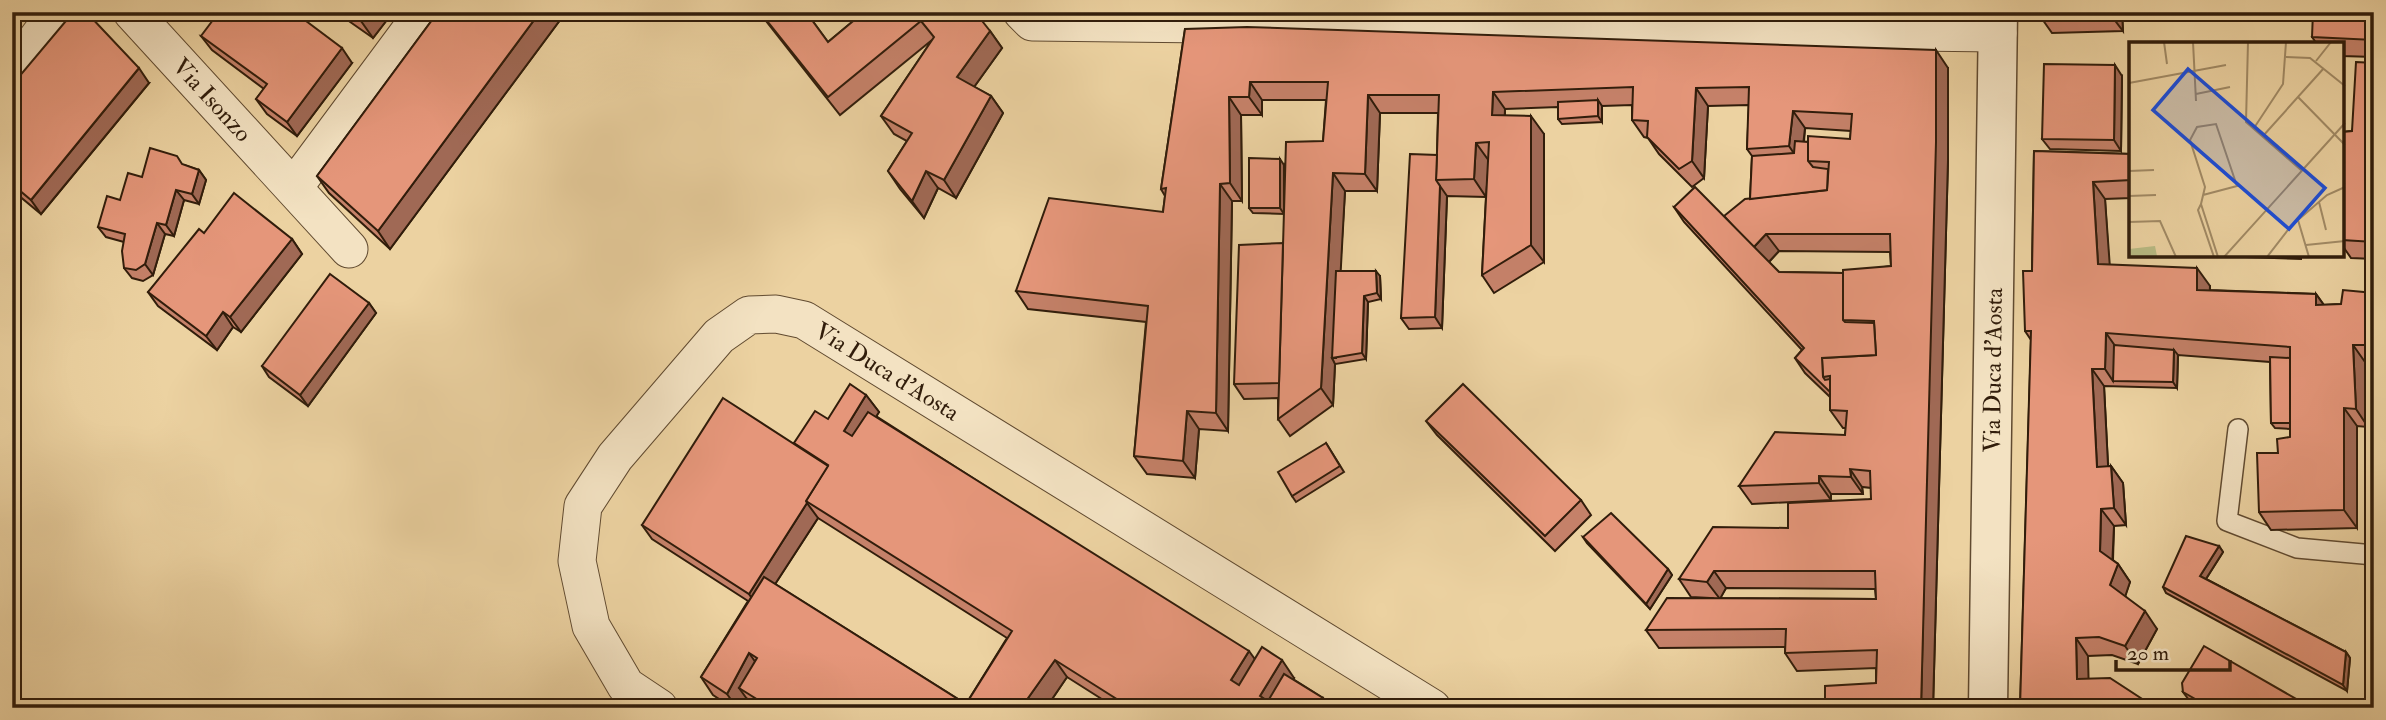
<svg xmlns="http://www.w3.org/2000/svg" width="2386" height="720" font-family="'IM FELL Double Pica',serif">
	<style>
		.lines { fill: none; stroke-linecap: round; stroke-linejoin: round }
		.service-casing { stroke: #604a30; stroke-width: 22 }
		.minor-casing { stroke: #604a30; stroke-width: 39 }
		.tertiary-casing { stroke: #604a30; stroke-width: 41 }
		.service { stroke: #f3e2c2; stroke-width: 19 }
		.minor { stroke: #f3e2c2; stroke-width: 37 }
		.tertiary { stroke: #f3e2c2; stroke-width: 38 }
		.wall { fill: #c58169; stroke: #311d0b; stroke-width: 2; fill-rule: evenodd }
		.shaded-wall { fill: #a06955; stroke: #311d0b; stroke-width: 2 }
		.building { fill: #e5967a; stroke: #311d0b; stroke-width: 2 }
		.labels { text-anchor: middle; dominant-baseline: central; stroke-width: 5; stroke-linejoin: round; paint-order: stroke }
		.street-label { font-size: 24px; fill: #311d0b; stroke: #f3e2c2 }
		.inset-road { fill: none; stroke: #a18a65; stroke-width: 2 }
		.view { fill: #1d4ed8; fill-opacity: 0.15; stroke: #1d4ed8; stroke-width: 3.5 }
		.inset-edge { fill: none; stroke: #311d0b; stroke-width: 3.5 }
	</style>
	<rect width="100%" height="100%" fill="#ecd2a1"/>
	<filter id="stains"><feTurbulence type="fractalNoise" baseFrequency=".00286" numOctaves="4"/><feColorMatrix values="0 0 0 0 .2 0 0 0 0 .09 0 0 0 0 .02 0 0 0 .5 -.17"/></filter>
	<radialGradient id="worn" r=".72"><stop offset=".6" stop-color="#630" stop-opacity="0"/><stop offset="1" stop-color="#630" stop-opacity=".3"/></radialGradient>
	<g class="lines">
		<defs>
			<polyline id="service" points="2238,429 2227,521 2297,548 2374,555"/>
			<g id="minor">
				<path id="s1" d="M132,12l217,237"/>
				<polyline points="1022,12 1032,22 1998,33"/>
				<polyline points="12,73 57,12"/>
				<polyline points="294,187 424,12"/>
				<path id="s2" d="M659,708l-33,-22 -35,-60 -14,-65 6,-55 32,-49 104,-121 30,-21 27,-1 28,6 628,388"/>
			</g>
			<g id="tertiary">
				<path id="s3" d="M1988,708l10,-696"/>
			</g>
		</defs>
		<use href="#service" class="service-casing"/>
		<use href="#minor" class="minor-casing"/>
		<use href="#tertiary" class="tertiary-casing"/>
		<use href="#service" class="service"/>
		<use href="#minor" class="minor"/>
		<use href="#tertiary" class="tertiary"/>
	</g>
	<g class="wall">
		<polygon points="336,12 393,12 373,38"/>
		<polygon points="438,12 566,12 390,249 329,193 317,176"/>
		<polygon points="759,12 806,12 828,42 864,12 990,31 1002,48 974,87 991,96 1003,113 956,198 938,188 924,218 900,189 888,171 907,141 894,134 881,116 932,40 840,115"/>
		<polygon points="1566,12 1954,12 1954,14 1603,14"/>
		<polygon points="2040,12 2122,12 2123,31 2052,33 2040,16"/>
		<polygon points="2374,12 2374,57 2342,56 2342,44 2317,44 2312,37"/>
		<path d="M1185,29l763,39v92l-15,548h-168l60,-3 51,-22v-15l-79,3 -12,-18v-6l-126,1 -13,-18 65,-32 -20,-1 -12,-18 109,-51 83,-29v-11l-9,-1 1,7h-32v6l-79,4 -13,-18 106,-51 1,-7h-3l-13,-18v-13l-25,-24 -10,-15 7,-8 -118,-128 -10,-15 51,11 25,-19 2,-43 -5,-7 2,-44 -41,1 -4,72 -12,9 -33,-33 -11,-16 -4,-1 -12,-17v-15l-30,1v16l-40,2 -4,-5v-12l-53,2v7l39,18v128l-50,31 -12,-18 4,-78 -39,-1 -5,132 -33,1 -8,-11 36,-163 1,-42h-58l-3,78h-32l-5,80 40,5 1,23 -13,3 -2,57 -31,5 -2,41 -43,31 -12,-17v-21l-34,1 -10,-15 49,-141 40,-102 3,-41h-64v15h-21l1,86h-10l-4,230 -29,-2 -4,49 -48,-4 -13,-18 12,-134 -118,-13 -12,-18 147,-79 2,-16 -4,-7zM1805,128l46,3 -1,8 -46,3zM1779,251l111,1 1,14 -48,7 -64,-1 -10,-10zM1726,588l149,1 1,10 -156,-1z"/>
		<polygon points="201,36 352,63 297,136 267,114 256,99 264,89 212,50"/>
		<polygon points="2374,63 2374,259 2351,258 2342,245 2342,132 2352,131"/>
		<polygon points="2122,76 2121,151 2050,149 2042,139"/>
		<polygon points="149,83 41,214 12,190 12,85"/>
		<polygon points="2034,151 2131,154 2131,198 2105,199 2109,265 2210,286 2210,290 2316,294 2324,305 2341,304 2374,293 2374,362 2365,362 2368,427 2357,426 2357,528 2271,530 2259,512 2278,453 2290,437 2290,429 2275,428 2271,423 2270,362 2178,355 2177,388 2104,386 2108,466 2111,466 2123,483 2126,525 2114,526 2113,560 2118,564 2130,582 2125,596 2157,629 2138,664 2112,655 2088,656 2088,679 2156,708 2020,708 2031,340 2025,331 2032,271"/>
		<polygon points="184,165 199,170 206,180 199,204 184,200 174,236 165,234 153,275 143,281 132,278 124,268 124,242 106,237 98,227 142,177"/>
		<polygon points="1284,165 1284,214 1253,213 1249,208"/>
		<polygon points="204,233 292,239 302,254 241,332 233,327 217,350 158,306 148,292"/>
		<polygon points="2217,256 2301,256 2301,259"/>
		<polygon points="369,303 376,313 308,406 269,377 262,366"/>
		<path d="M866,395l13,17 -3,4 379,243 39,19 -1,1 30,19 6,10h-213l-49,-31 -21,31h-291l-4,-3 -4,-6 -5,9h-9l-20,-13 -12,-18 47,-76 -96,-62 -10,-14 154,-80 -2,-2 34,-24zM818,518l189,120 -41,66 -191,-120z"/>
		<polygon points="1426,421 1581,500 1591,515 1555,551 1437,435"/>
		<polygon points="1326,443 1344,472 1296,502 1292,496"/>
		<polygon points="1583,537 1668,569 1672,575 1650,609 1587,543"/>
		<polygon points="2219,546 2223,552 2206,579 2346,652 2350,658 2347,691 2166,593 2163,587"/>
		<polygon points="2183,692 2312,708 2195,708"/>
	</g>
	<g class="shaded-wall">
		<polygon points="12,12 23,12 12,27"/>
		<polygon points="168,12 179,12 173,19"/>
		<polygon points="367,12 393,12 373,38 361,21"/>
		<polygon points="540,12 566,12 390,249 378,231"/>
		<polygon points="2110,12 2122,12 2123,31 2110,14"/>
		<polygon points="990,31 1002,48 969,94 957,77"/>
		<polygon points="342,48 352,63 297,136 287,122"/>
		<polygon points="1936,50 1948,68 1948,160 1933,708 1921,708"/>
		<polygon points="2115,65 2122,76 2121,151 2114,140"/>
		<polygon points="139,68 149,83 41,214 31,200"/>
		<polygon points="1250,82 1262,100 1262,115 1249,97"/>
		<polygon points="1696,88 1708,106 1704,178 1692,161"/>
		<polygon points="1493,92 1505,109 1504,133 1492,115"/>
		<polygon points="1368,95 1380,113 1377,191 1365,174"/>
		<polygon points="991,96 1003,113 956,198 944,180"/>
		<polygon points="1229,97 1241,115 1242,201 1230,183"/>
		<polygon points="1598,100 1602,106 1602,122 1598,116"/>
		<polygon points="1793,111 1805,128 1801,164 1789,146"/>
		<polygon points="1531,116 1544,134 1544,262 1531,245"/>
		<polygon points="1476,143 1489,161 1486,197 1474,179"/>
		<polygon points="1280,159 1284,165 1284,214 1280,208"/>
		<polygon points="199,170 206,180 199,204 192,194"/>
		<polygon points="926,171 938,188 924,218 912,201"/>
		<polygon points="1333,173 1345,191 1336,358 1332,358 1335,364 1333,405 1321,388"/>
		<polygon points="2093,182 2105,199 2111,282 2098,264"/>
		<polygon points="1220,184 1232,201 1228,431 1216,413"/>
		<polygon points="1440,186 1447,196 1442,328 1435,317"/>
		<polygon points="176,190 184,200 174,236 166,225"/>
		<polygon points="157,223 165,234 153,275 145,264"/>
		<polygon points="1766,234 1779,251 1766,265 1753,248"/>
		<polygon points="292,239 302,254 241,332 230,317"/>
		<polygon points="2197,268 2210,286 2209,307 2197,290"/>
		<polygon points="1376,271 1380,276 1381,299 1377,293"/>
		<polygon points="2316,294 2328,311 2316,305"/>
		<polygon points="1364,296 1368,302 1366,359 1362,353"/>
		<polygon points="369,303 376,313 308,406 300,395"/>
		<polygon points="223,312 233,327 217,350 206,336"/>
		<polygon points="2106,333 2118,350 2113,381 2105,369"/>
		<polygon points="2353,345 2365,362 2368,427 2356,409"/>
		<polygon points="2174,350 2178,355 2177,388 2173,382"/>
		<polygon points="2092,369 2104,386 2109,484 2097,467"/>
		<polygon points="866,395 879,412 856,449 844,431"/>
		<polygon points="2344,408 2357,426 2357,528 2344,510"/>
		<polygon points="1187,411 1199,429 1195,478 1183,461"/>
		<polygon points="2111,466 2123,483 2126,525 2114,508"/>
		<polygon points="1850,469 1862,487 1863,494 1851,477"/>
		<polygon points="1819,476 1831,494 1831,500 1819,483"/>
		<polygon points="807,503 818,518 759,609 749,594"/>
		<polygon points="2101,509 2114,526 2112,569 2100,551"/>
		<polygon points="2219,546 2223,552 2204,582 2200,576"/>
		<polygon points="2118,564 2130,582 2123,603 2110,585"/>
		<polygon points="1668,569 1672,575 1650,609 1646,604"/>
		<polygon points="1714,571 1726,588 1720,599 1707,582"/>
		<polygon points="2145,611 2157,629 2138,664 2125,646"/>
		<polygon points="2076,638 2088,656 2089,697 2077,679"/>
		<polygon points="1249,651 1262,669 1244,697 1231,680"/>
		<polygon points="2346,652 2350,658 2347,691 2343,685"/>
		<polygon points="749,653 761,670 739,688 747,699 742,708 737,708 727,694"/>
		<polygon points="1055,660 1067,677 1046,708 1021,708"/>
		<polygon points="1282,660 1294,678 1275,708 1260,696"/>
		<polygon points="1323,698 1329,708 1317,708"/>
	</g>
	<g class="building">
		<polygon points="77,12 88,14 139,68 31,200 12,184 12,85 65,22"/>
		<polygon points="219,12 294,12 342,48 287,122 256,99 267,84 201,36"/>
		<polygon points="349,12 367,12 361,21"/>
		<polygon points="438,12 540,12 378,231 317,176"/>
		<polygon points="760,12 806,12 828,42 864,12 975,12 990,31 957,77 991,96 944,180 926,171 912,201 888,171 912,133 881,116 934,37 921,21 828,97"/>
		<polygon points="2040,12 2110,12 2110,14 2040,16"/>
		<polygon points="2313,12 2374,12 2374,40 2312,37"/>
		<polygon points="1247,27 1936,50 1936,142 1921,708 1765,708 1765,704 1825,705 1825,686 1876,683 1877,650 1785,653 1786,629 1646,630 1667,598 1876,599 1875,571 1714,571 1707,582 1679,579 1713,527 1788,528 1788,503 1871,499 1870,471 1850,469 1851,477 1819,476 1819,483 1739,486 1775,432 1845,435 1847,411 1830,410 1830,376 1823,377 1822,358 1876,355 1874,321 1843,320 1843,270 1891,266 1890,234 1766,234 1753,248 1724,216 1745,199 1827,190 1829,162 1808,161 1808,136 1850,139 1852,114 1793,111 1789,146 1747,149 1749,87 1696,88 1692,161 1679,169 1647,137 1648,121 1632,120 1633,87 1493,92 1492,115 1531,116 1531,245 1482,275 1489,142 1476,143 1474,179 1436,180 1439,95 1368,95 1365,174 1333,173 1321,388 1278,419 1286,142 1323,141 1328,82 1250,82 1249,97 1229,97 1230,183 1220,184 1216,413 1187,411 1183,461 1134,456 1148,306 1016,291 1049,198 1163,212 1166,188 1161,189 1185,29"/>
		<polygon points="2356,62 2374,63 2374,242 2342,240 2342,201 2344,184 2342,184 2342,132 2352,131"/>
		<polygon points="2044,64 2115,65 2114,140 2042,139"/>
		<polygon points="1598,100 1598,116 1558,119 1558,102"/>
		<polygon points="1795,141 1808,142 1808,161 1813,167 1828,169 1827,190 1750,199 1752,156 1794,153"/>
		<polygon points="150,148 177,156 182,164 199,170 192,194 176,190 166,225 157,223 145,264 136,270 124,268 122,251 125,234 98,227 107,196 120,200 128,173 142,177"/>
		<polygon points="2034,151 2131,154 2131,180 2093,182 2098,264 2197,268 2197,290 2316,294 2316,305 2341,304 2343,290 2374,293 2374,345 2353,345 2356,409 2344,408 2344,510 2259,512 2257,453 2278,453 2277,439 2290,437 2290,347 2106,333 2105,369 2092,369 2097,467 2111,466 2114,508 2101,509 2100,551 2118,564 2110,585 2145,611 2125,646 2099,637 2076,638 2077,679 2110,678 2156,708 2087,708 2083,705 2082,708 2020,708 2031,331 2025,331 2023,271 2032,271"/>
		<polygon points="1410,154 1437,155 1436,180 1440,186 1435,317 1401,318"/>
		<polygon points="1249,158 1280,159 1280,208 1249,208"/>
		<polygon points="1695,187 1779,272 1843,273 1843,320 1845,322 1874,323 1876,355 1822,358 1823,377 1825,380 1830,379 1830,392 1795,358 1804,348 1674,207"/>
		<polygon points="234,193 292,239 230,317 223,312 206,336 148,292 199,229 204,233"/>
		<polygon points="1283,243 1279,383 1234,384 1239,245"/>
		<polygon points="1336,271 1376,271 1377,293 1364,296 1362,353 1332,358"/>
		<polygon points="330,274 369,303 300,395 262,366"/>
		<polygon points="2114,345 2174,350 2173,382 2113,381"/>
		<polygon points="2270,357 2290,358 2290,423 2271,423"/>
		<polygon points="850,384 866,395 844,431 852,436 868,412 1249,651 1231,680 1239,685 1262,647 1282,660 1260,696 1268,701 1284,674 1323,698 1317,708 1131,708 1055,660 1021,708 771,708 739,688 757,658 749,653 727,694 701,677 764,577 966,704 1012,631 806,501 828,465 794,443 815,411 828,419"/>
		<polygon points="1463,384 1581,500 1545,536 1426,421"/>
		<polygon points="723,398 828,466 806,501 807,503 749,594 642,525"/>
		<polygon points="1326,443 1340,466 1292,496 1278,472"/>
		<polygon points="1611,513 1668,569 1646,604 1583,537"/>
		<polygon points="2186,536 2219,546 2200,576 2346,652 2343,685 2163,587"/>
		<polygon points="2204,646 2312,708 2211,708 2183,692 2182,683"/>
	</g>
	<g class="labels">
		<g class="street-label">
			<text stroke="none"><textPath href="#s1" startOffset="119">Via Isonzo</textPath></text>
			<text stroke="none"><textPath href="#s3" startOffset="338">Via Duca d'Aosta</textPath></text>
			<text stroke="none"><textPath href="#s2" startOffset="639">Via Duca d'Aosta</textPath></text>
		</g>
	</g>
	<g transform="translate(2129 42)">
		<rect width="215" height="215" fill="#ecd2a1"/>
		<path d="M26,204l2,10 13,1h-41v-8z" fill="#b8bb84"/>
		<path class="inset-road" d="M35,0l3,22M64,0l3,59M119,0l-2,80 55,48M157,15l24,1 35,28M187,19l15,-19M0,33v54M0,41l97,-18M67,52l34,-7M169,55l47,48M125,86l29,-44 3,-42M134,94l61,-68M0,129l25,-1M74,153l34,-9 -21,-62 -19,3 -7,13 15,47 -4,17 17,53M0,154l27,-1M190,160l7,28M72,162l-3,6 16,47M169,178l11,37M0,180l31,-1 16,36M177,203l39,-4M95,215l121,-134M138,215l24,-31 36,-31 18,-8"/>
		<path class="view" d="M59,27l137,119 -36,41 -136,-119z"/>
		<rect width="215" height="215" class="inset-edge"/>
	</g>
	<rect width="2386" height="720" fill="none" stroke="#ecd2a1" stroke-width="42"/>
	<rect x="14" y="14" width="2358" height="692" fill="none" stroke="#311d0b" stroke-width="3.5"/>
	<rect x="21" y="21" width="2344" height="678" fill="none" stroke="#311d0b" stroke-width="2"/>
	<path d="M2116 660v10h114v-10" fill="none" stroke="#311d0b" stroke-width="3.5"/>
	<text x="2127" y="660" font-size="21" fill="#311d0b" stroke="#f3e2c2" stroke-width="5" paint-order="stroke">20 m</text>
	<rect width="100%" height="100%" filter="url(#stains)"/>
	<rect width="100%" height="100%" fill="url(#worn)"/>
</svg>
